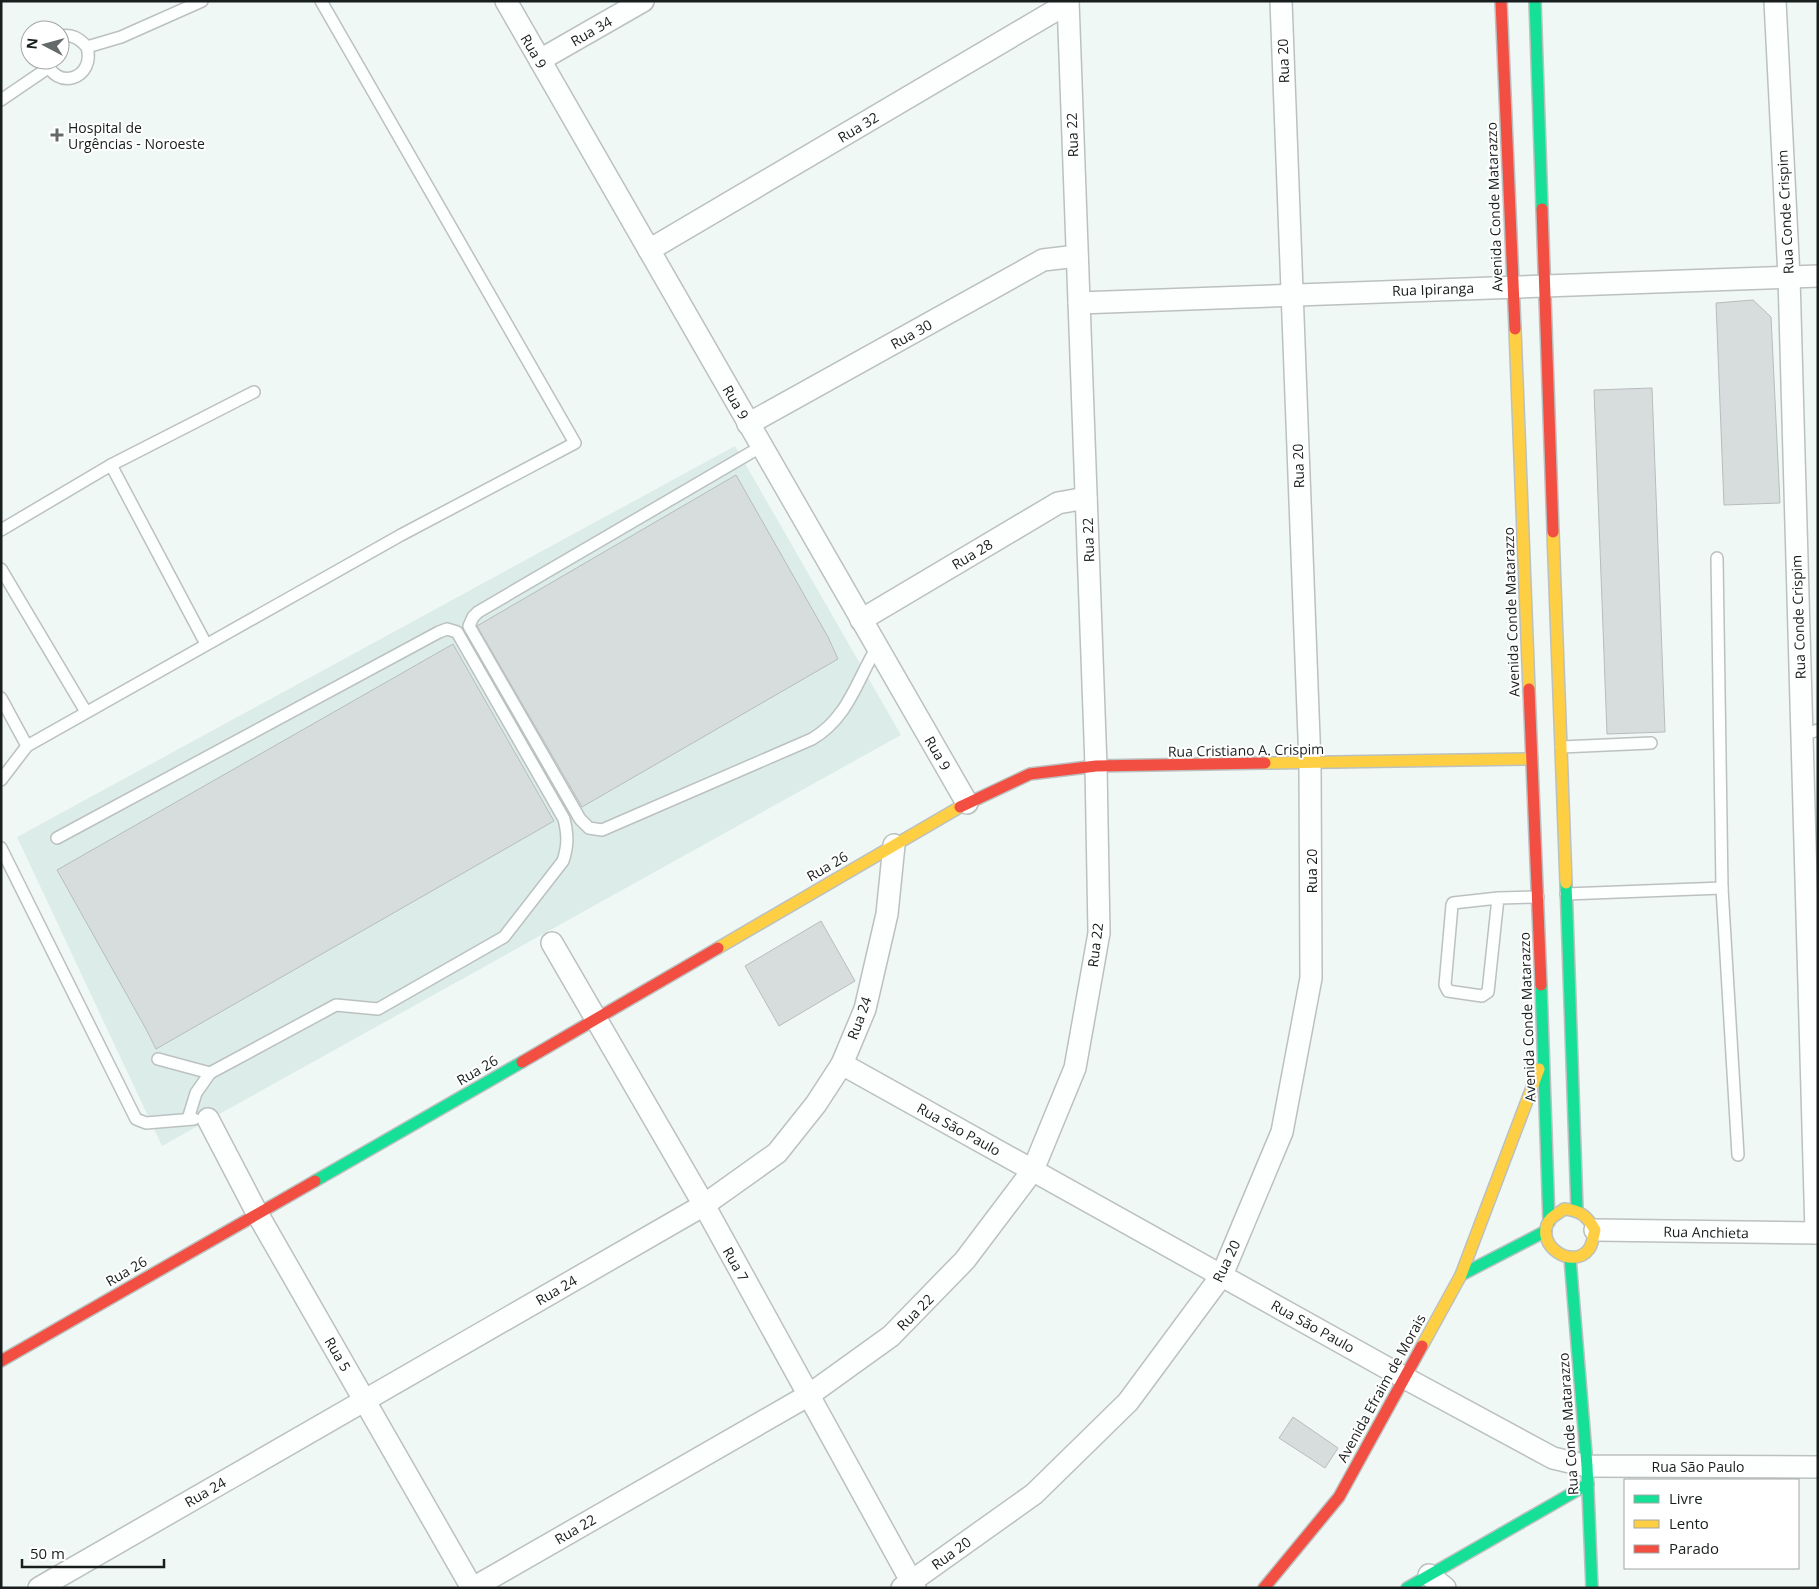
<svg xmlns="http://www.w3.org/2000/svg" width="1819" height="1589" font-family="'Open Sans',sans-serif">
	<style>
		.built { fill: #dcece9 }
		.building { fill: #d6dddc; stroke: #b6bdbc }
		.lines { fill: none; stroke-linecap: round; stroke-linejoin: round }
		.lane-casing { stroke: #bbc1c0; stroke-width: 14 }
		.street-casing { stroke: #bbc1c0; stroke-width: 24 }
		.fast-casing { stroke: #bbc1c0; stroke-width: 14 }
		.slow-casing { stroke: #bbc1c0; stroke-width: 14 }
		.jam-casing { stroke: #bbc1c0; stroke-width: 14 }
		.lane { stroke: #fdfefe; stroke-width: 11 }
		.street { stroke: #fdfefe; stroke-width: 21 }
		.fast { stroke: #16e098; stroke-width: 11 }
		.slow { stroke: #ffcf43; stroke-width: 11 }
		.jam { stroke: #f24e42; stroke-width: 11 }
		.poi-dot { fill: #646a69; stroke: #fff; stroke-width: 2 }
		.labels { text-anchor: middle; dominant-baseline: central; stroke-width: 4; stroke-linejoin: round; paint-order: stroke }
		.street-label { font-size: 14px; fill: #181d1d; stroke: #fff }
		.poi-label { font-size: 14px; fill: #181d1d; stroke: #fff; text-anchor: start }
	</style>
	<rect width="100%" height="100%" fill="#f0f8f6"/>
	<polygon class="built" points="735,446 901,735 162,1146 17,837"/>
	<g class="building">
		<polygon points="1753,300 1771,317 1780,503 1724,505 1716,303"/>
		<polygon points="1652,388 1665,732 1607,734 1594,390"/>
		<polygon points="736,475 828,637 838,659 582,807 477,626"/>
		<polygon points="453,644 554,821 156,1049 146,1029 57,870"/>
		<polygon points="821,921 855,981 779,1026 745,966"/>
		<polygon points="1293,1417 1338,1448 1325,1468 1279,1438"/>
	</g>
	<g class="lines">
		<defs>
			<g id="lane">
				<polyline points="87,47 121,37 202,1"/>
				<path d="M46,60c9,32 50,19 41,-13 -8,-9 -15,-13 -27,-11"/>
				<polyline points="1,100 48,68"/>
				<path d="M762,446l-284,166 -5,5 -4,9 111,193 9,9 13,2 210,-91c36,-21 44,-57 65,-92"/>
				<polyline points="1,530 111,465"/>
				<polyline points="1717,558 1722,888 1738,1155"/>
				<polyline points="1,569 86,712"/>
				<polyline points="206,644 111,465 254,392"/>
				<polyline points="1,698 27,746"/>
				<polyline points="1802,735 1818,730"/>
				<polyline points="1561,747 1651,743"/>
				<polyline points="1,780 27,746 401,535 575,443 321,1"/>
				<path d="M57,838l382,-206 8,-3 10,3 107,187c4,16 4,27 -1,42l-59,76 -126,72 -42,-4 -126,68 -14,20 -8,26"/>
				<polyline points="1,848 136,1119 146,1123 194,1119"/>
				<polyline points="1566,894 1722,888"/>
				<polyline points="1498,898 1488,992 1482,996 1448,991 1445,985 1452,905 1453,903 1498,898 1538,897"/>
				<polyline points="158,1059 210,1073"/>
			</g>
			<g id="street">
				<polyline points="506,1 967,803"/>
				<polyline points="1775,1 1789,277 1816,1233"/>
				<polyline points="540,60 643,1"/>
				<polyline points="649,250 1068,3"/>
				<polyline points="1079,303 1818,276"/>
				<polyline points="748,424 1043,260 1077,256"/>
				<polyline points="861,620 1058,503 1086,498"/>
				<polyline points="552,943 704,1205 915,1588"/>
				<polyline points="842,1064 1405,1378 1553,1458 1587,1466 1818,1467"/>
				<polyline points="208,1119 257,1213 472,1588"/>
				<polyline points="1595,1230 1818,1233"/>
				<polyline points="1429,1575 1445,1588"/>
				<polyline points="39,1588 704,1205 777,1153 816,1104 842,1064 865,1009 887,914 894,845"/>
				<polyline points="473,1588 809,1395 891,1336 965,1260 1033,1170 1075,1068 1099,933 1096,766 1068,1"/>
				<polyline points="902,1588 1034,1494 1128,1402 1222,1275 1282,1132 1311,978 1310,764 1281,1"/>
			</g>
			<g id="fast">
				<polyline points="1535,1 1542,209"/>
				<polyline points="1566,883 1577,1209"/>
				<polyline points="1541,985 1549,1222"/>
				<polyline points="315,1181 522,1062"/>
				<polyline points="1570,1258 1587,1466 1592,1588"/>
				<polyline points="1461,1275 1546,1231"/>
				<polyline points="1407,1588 1588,1484"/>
			</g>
			<g id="slow">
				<polyline points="1515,329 1529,689"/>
				<polyline points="1553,532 1566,883"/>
				<polyline points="1265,763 1532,759"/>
				<polyline points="718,948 960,807"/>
				<path d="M1564,1209c16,1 23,7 31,21 -2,6 -2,14 -6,19 -16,22 -55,-4 -40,-28 3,-5 10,-8 15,-12z"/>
				<polyline points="1422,1346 1461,1275 1539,1069"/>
			</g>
			<g id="jam">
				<polyline points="1501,1 1515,329"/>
				<polyline points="1542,209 1553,532"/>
				<polyline points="1529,689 1541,985"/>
				<polyline points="960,807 1030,774 1096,766 1265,763"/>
				<polyline points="522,1062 718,948"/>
				<polyline points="1,1361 315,1181"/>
				<polyline points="1264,1588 1339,1497 1422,1346"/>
			</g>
		</defs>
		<use href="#lane" class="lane-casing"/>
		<use href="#street" class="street-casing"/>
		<use href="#fast" class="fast-casing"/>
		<use href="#slow" class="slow-casing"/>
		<use href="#jam" class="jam-casing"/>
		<use href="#lane" class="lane"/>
		<use href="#street" class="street"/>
		<use href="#fast" class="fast"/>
		<use href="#slow" class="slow"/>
		<use href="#jam" class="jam"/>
	</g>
	<path class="poi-dot" d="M54.5 127.5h5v5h5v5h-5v5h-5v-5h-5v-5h5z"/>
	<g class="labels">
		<g class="street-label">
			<text transform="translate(591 31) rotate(-30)">Rua 34</text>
			<text transform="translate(534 51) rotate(60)">Rua 9</text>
			<text transform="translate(1283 61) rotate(-92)">Rua 20</text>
			<text transform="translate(858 127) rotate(-31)">Rua 32</text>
			<text transform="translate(1072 135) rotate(-92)">Rua 22</text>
			<text transform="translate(1494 207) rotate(-92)">Avenida Conde Matarazzo</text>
			<text transform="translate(1785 212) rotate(-93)">Rua Conde Crispim</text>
			<text transform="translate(1433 289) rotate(-2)">Rua Ipiranga</text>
			<text transform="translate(911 334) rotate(-29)">Rua 30</text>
			<text transform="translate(736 402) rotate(60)">Rua 9</text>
			<text transform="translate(1298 466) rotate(-92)">Rua 20</text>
			<text transform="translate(1088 540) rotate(-92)">Rua 22</text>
			<text transform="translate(972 554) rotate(-31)">Rua 28</text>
			<text transform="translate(1511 612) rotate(-92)">Avenida Conde Matarazzo</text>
			<text transform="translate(1798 617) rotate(-92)">Rua Conde Crispim</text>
			<text transform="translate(1246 750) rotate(-1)">Rua Cristiano A. Crispim</text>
			<text transform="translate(938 753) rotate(60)">Rua 9</text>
			<text transform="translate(827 866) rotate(-30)">Rua 26</text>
			<text transform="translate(1311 871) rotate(-90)">Rua 20</text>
			<text transform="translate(1095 945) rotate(-83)">Rua 22</text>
			<text transform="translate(1527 1017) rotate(-92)">Avenida Conde Matarazzo</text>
			<text transform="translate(859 1018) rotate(-70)">Rua 24</text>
			<text transform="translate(477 1070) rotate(-30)">Rua 26</text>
			<text transform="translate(959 1129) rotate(29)">Rua São Paulo</text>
			<text transform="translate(1706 1232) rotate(1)">Rua Anchieta</text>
			<text transform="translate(1226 1261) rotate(-64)">Rua 20</text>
			<text transform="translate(736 1264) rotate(61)">Rua 7</text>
			<text transform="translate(126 1271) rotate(-30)">Rua 26</text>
			<text transform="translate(556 1290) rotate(-30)">Rua 24</text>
			<text transform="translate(915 1312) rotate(-45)">Rua 22</text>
			<text transform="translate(1313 1326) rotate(29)">Rua São Paulo</text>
			<text transform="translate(338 1354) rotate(60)">Rua 5</text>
			<text transform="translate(1381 1388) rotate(-61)">Avenida Efraim de Morais</text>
			<text transform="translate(1568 1424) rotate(-94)">Rua Conde Matarazzo</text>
			<text x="1698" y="1466">Rua São Paulo</text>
			<text transform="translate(205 1492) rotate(-30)">Rua 24</text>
			<text transform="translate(575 1529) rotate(-30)">Rua 22</text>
			<text transform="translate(951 1553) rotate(-36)">Rua 20</text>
		</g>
		<g class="poi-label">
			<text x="68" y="127">Hospital de<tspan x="68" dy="16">Urgências - Noroeste</tspan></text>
		</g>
	</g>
	<rect width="1819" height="1589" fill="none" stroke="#181d1d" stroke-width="5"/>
	<rect x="1624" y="1479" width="175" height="90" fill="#ffffff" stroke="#a3a5a5"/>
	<rect x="1634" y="1495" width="25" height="8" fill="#16e098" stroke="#a3a5a5"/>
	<text x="1669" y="1504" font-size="15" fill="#181d1d">Livre</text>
	<rect x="1634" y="1520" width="25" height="8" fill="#ffcf43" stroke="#a3a5a5"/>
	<text x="1669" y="1529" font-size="15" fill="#181d1d">Lento</text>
	<rect x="1634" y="1545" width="25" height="8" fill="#f24e42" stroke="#a3a5a5"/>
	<text x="1669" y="1554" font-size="15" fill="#181d1d">Parado</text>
	<g transform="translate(45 45) rotate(276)"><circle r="24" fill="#ffffff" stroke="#a3a5a5"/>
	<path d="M0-4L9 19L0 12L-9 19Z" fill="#646a69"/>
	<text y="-8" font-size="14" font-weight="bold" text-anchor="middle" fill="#181d1d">N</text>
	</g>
	<path d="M22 1559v8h142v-8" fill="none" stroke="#181d1d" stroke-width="2.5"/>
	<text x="30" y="1559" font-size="15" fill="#181d1d" stroke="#ffffff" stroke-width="4" paint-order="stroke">50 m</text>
</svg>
